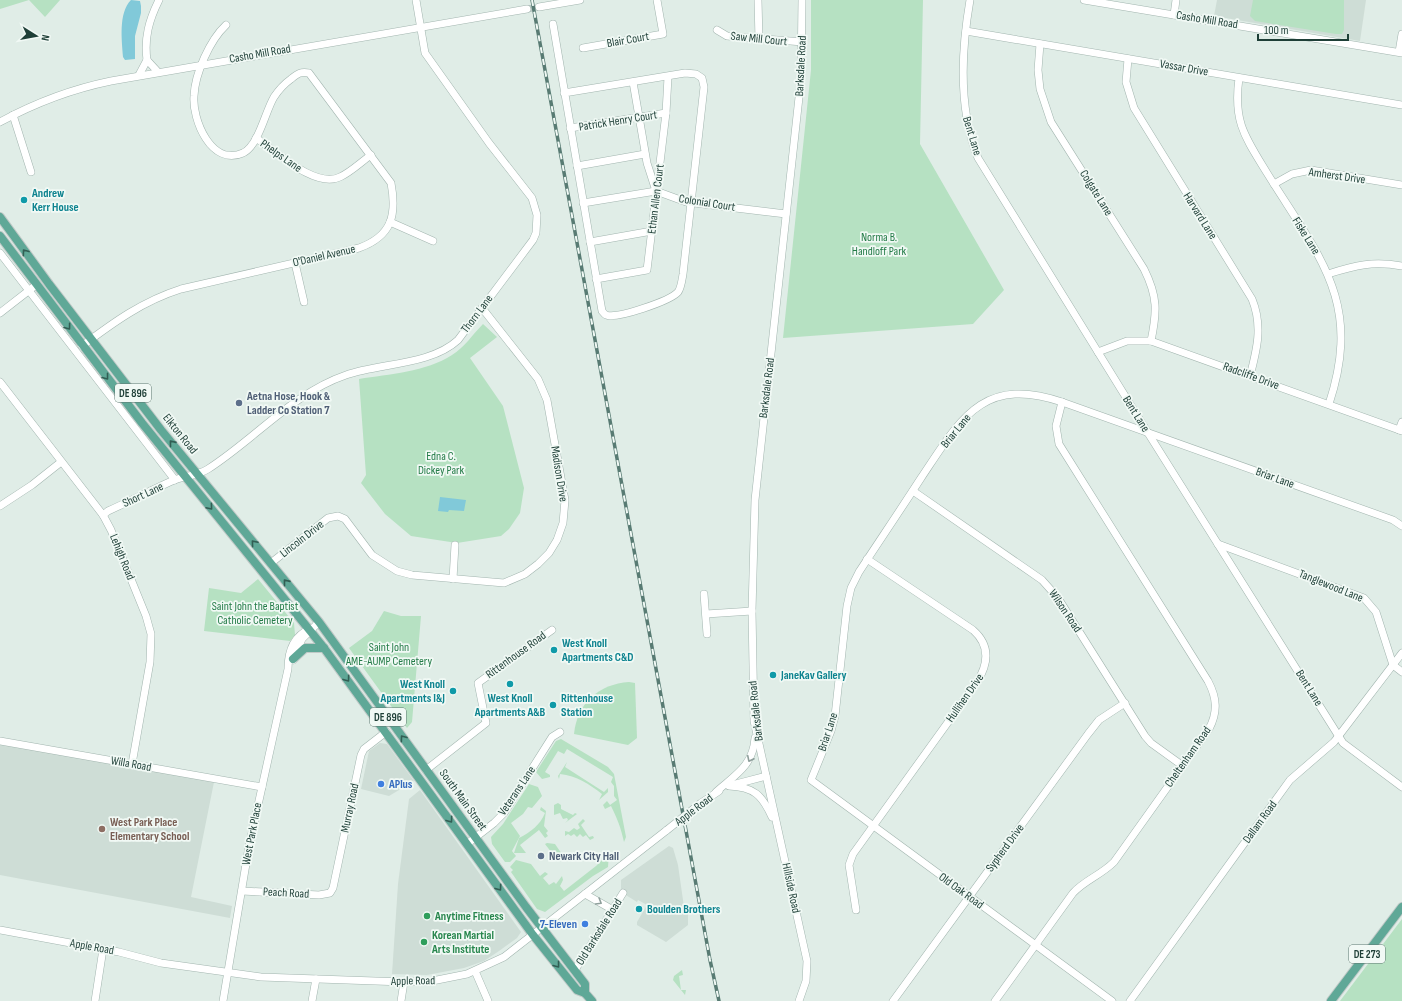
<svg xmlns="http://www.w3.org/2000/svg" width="1402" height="1001" font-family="'Sofia Sans Condensed',sans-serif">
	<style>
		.built { fill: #ceddd6 }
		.green { fill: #b6e1c2 }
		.water { fill: #81c9d9 }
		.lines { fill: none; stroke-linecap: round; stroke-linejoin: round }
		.minor-tunnel { stroke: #b9cac4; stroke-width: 7; stroke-dasharray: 7 3.5; stroke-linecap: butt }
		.minor-casing { stroke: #a2b5af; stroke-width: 8 }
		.major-casing { stroke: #c0c9c7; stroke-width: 10 }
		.minor { stroke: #fff; stroke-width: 7 }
		.major { stroke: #5fa897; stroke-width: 8 }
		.rail-casing { stroke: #587b73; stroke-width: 3.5 }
		.rail { stroke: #f1f9f5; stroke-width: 2; stroke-dasharray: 6; stroke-linecap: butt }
		.minor-bridge-casing { stroke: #a2b5af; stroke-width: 8; stroke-linecap: butt }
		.minor-bridge { stroke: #fff; stroke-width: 7 }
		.oneway { stroke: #325e54 }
		.oneway2 { stroke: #8e9f9b }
		.culture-dot { fill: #0f9aa8; stroke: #f1f9f5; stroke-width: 1.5 }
		.service-dot { fill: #5c6f8a; stroke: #f1f9f5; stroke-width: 1.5 }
		.shop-dot { fill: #3f7fe0; stroke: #f1f9f5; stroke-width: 1.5 }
		.education-dot { fill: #8d6e63; stroke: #f1f9f5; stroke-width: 1.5 }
		.leisure-dot { fill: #2e9e5b; stroke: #f1f9f5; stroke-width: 1.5 }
		.labels { text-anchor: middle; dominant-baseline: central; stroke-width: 3.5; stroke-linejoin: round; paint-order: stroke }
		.shield { fill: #f1f9f5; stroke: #5d7770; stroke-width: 1 }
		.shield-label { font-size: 11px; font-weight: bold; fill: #1e3f37 }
		.street-label { font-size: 12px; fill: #1e3f37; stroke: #f1f9f5 }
		.culture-label { font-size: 12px; font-weight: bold; fill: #0d838f; stroke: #f1f9f5; text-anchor: start }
		.park-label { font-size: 12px; fill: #237b47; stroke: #f1f9f5 }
		.service-label { font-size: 12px; font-weight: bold; fill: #4e5e75; stroke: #f1f9f5; text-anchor: start }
		.shop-label { font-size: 12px; font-weight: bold; fill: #366cbe; stroke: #f1f9f5; text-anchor: start }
		.education-label { font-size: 12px; font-weight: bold; fill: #785e54; stroke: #f1f9f5; text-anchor: start }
		.leisure-label { font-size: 12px; font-weight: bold; fill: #27864d; stroke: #f1f9f5; text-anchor: start }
	</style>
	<rect width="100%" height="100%" fill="#e0ede7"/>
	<g class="built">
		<polygon points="1217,0 1366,0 1360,41 1214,16"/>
		<polygon points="0,743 214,782 191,897 232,906 230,918 0,875"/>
		<polygon points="380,743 387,744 414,781 389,796 361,789 369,751"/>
		<polygon points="420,790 521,932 517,938 499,951 484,961 464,968 427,975 392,974 398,884 409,799"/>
		<polygon points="669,846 673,848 678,865 684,907 688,911 688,925 666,942 637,925 637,922 647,905 638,900 637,902 621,892 621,880"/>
	</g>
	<g class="green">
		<polygon points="0,0 60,0 45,17 29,0 0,9"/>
		<polygon points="811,0 923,0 920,144 1004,290 973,324 783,338 811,70"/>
		<polygon points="1253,0 1344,0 1344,30 1342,34 1336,34 1255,21 1250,16"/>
		<path d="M483,324l14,13 -27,21 33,48 21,82 -4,25 -11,16 -8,7 -44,7 -46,-7 -26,-22 -24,-31 5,-8 -7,-96c30,-5 67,-7 93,-24 12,-7 21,-21 31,-31z"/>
		<polygon points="258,579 294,623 295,635 290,641 204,631 209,588 241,593"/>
		<polygon points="384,611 401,616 421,616 412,722 407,728 349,648 372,631"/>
		<path d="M629,682l6,1 2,55 -9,7 -54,-11c3,-31 25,-50 55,-52z"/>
		<path d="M561,739l47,28 6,7 12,63 -2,5c-3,-14 -7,-24 -13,-36l-6,3 -2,-4 4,-4 3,4 7,-5 -3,-4v-10l-3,-4 2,-5 -46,-28 -3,5 -6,-3 -13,21 5,3v2l-8,2 -6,-7 20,-31z"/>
		<path d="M567,762l-2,5 39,25 4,-4v4l-9,8 3,-6c-13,-10 -25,-18 -42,-20l-1,5 -1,-3z"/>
		<polygon points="529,784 538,787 542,796 532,808 528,807 523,814 511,823 520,836 512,851 516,856 510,862 505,862 492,844 491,837 503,824"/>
		<polygon points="558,803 561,805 561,809 573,815 575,813 577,814 565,823 568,820 567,818 563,819 560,813 554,815 554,805"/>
		<path d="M541,807l5,4 -2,15 4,5 -2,2 2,3 -3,2 -6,-8 -19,15 6,8h-12l5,-15c12,-6 21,-13 26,-25l-5,-3z"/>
		<polygon points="583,819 585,821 581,825 589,837 593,836 594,838 590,840 586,835 583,837 580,834 577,837 574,834 571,836 568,834 565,836 565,831 569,832 574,828 577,830 580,828 578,824"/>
		<polygon points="547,843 555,844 564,857 558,861 545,844"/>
		<polygon points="609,853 608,867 593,876 545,912 537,909 511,872 513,870 510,867 516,860 531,864 540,876 545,872 548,874 543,878 549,885 554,882 556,884 562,876 563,880 560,886 564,891 596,866"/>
		<polygon points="1402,919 1402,1001 1340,1001"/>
		<polygon points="682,970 683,975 679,976 681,990 686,990 685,995 673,980 674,976"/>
	</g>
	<g class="water">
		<path d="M131,0l9,1 1,5v7l-6,23v23l-10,1 -2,-3c-1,-16 -5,-44 8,-57z"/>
		<polygon points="440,497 466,500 464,511 449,510 448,512 438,511"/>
	</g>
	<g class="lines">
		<polyline class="minor-tunnel" points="527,9 539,7"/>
		<defs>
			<g id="minor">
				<polyline points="758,0 759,40"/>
				<path d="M970,0c-9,52 -12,109 8,158l170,275 195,310 59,44"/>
				<polyline points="1084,0 1402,53"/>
				<polyline points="539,7 580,0"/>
				<polyline points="1174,15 1176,0"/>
				<path d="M553,24l49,287c1,1 2,3 4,4 11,4 64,-14 72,-23 3,-4 4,-12 5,-18l21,-187 -2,-9 -6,-4 -11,-1 -121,20"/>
				<polyline points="717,30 727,36 803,42"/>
				<polyline points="966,31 1402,105"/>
				<path d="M1040,44l-2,26 2,19 11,33 93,147c14,28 13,43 7,72"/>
				<polyline points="583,48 663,34 657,0"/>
				<polyline points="1399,52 1402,34"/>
				<path d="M1128,59l-2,23 8,26 118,191c11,27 5,50 -2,77"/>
				<path d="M147,60c-3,-22 2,-40 12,-60"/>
				<polyline points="139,75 147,60 158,72"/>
				<path d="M1239,78c-6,44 6,59 28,95 52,84 96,128 62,231"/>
				<polyline points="633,82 647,163 656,191 686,202 786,214"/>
				<polyline points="13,115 31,172"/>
				<path d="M0,122c35,-19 72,-33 111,-41l416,-72"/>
				<polyline points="570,128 666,113"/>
				<path d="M256,138c20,13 59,51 84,39 11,-5 21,-15 31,-22"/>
				<polyline points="577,166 645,154"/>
				<polyline points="1274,184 1292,174 1311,170 1402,185"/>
				<polyline points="583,203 656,191"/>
				<polyline points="390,222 433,241"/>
				<polyline points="590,242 652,231"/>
				<polyline points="0,253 175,480"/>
				<polyline points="295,263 304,302"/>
				<path d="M1328,274c28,-9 45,-13 74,-8"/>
				<polyline points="596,279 647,270 666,113 668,77"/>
				<polyline points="0,313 36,285"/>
				<path d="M82,346c32,-24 61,-45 99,-57l178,-41c33,-12 38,-33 32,-65l-82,-110c-8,-2 -12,1 -18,6 -7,5 -13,12 -17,18 -9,15 -15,48 -31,56 -32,14 -51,-34 -49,-57 1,-23 16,-56 32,-71"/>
				<polyline points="1098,352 1127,341 1151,341 1402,431"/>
				<polyline points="0,382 103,515 111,530 146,616 151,634 150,662 132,764"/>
				<polyline points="1399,430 1402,422"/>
				<polyline points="913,491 1042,580 1058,598 1145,736 1151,743 1183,766"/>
				<polyline points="0,506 32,485 61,462"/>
				<path d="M103,515l5,-4c22,-10 44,-21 66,-31 11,-4 25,-5 34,-11 47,-30 85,-76 138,-94 35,-12 85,-10 112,-35l75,-100 3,-7 1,-18 -5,-17 -43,-55 -64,-90 -9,-53"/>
				<polyline points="1218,544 1364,598 1376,612 1393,665 1402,672"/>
				<polyline points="271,563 328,518 338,516 345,519 372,555 397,571 412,575 504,583 525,574 538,564 549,553 557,540 563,523 565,500 547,400 538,379 482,308"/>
				<polyline points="453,579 455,545"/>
				<polyline points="704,594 707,634"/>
				<polyline points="706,614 752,611"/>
				<polyline points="293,660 302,639 319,622"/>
				<polyline points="0,741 262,787"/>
				<polyline points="426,770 486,723 478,683 552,630"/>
				<polyline points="732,785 766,776"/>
				<path d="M729,786c25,1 33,9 43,31"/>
				<path d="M716,792c19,-17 37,-26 39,-54"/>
				<polyline points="701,803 719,791"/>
				<polyline points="467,844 494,823 504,813 552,737 560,732"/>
				<polyline points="242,891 319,895 330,893 333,888 361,755 364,749 386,732"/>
				<polyline points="585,894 613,910"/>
				<path d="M856,910l-7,-45 4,-11 124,-172c12,-19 13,-37 -4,-52l-106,-71"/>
				<polyline points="0,930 119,952 161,963 261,977 404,982 432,981 467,974 504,957 667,830"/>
				<polyline points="575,970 623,893"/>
				<polyline points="475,971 488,1001"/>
				<polyline points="95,1001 103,949"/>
				<path d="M223,1001l26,-155 39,-177c0,-18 6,-33 22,-40"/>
				<polyline points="312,1001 316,979"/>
				<polyline points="401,1001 404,982"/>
				<polyline points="799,1001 806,981 807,961 754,721 752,611 755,500 801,79 802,0"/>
				<polyline points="893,1001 1088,734 1099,720 1125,703"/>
				<path d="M995,1001l78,-108c12,-13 28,-18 41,-31l95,-133c9,-17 8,-31 -1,-48l-149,-237 -3,-18 6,-24"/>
				<path d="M1112,1001l-301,-221 20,-49 4,-15 12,-110 4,-18 8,-16c21,-32 42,-63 62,-94 39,-58 61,-103 141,-76l331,118 9,6"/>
				<polyline points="1130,1001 1290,780 1334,742 1402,653"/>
			</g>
			<g id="major">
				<polyline points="0,217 49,284 161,430 319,622 526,907 585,984 585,993"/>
				<polyline points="0,236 142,423 324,648 533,935 577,990 585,993 592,1001"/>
				<polyline points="293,659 305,648 324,648"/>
				<polyline points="1331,1001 1402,907"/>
			</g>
		</defs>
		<use href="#minor" class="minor-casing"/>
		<use href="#major" class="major-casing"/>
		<use href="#minor" class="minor"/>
		<use href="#major" class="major"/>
		<defs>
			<polyline id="rail" points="532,0 710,960 719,1001"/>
		</defs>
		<use href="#rail" class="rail-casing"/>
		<use href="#rail" class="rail"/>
		<defs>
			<polyline id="minor-bridge" points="667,830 701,803"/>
		</defs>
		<use href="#minor-bridge" class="minor-bridge-casing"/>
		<use href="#minor-bridge" class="minor-bridge"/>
	</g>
	<defs><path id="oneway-chevron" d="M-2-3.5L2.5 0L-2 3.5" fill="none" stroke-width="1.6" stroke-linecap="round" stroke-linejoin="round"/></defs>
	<g class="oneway">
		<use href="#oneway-chevron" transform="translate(25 252) rotate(-126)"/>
		<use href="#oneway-chevron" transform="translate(68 327) rotate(53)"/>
		<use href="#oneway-chevron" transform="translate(106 377) rotate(52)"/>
		<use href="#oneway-chevron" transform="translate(172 443) rotate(-129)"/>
		<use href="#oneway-chevron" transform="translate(210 507) rotate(50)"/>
		<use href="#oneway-chevron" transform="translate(254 543) rotate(-130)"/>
		<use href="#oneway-chevron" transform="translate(286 582) rotate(-129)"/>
		<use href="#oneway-chevron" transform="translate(347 679) rotate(54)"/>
		<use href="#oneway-chevron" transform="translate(403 738) rotate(-126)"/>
		<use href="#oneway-chevron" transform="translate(450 820) rotate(54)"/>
		<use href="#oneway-chevron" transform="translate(499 888) rotate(54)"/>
		<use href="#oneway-chevron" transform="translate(557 965) rotate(52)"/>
	</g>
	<g class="oneway2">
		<use href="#oneway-chevron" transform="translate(750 759) rotate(116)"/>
		<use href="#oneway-chevron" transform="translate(599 902) rotate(31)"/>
	</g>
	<g class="culture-dot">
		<circle cx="24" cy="200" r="4"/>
		<circle cx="554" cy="650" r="4"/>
		<circle cx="773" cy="675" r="4"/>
		<circle cx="510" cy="684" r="4"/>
		<circle cx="453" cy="691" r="4"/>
		<circle cx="553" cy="705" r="4"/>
		<circle cx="639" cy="909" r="4"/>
	</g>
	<g class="service-dot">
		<circle cx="239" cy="403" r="4"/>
		<circle cx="541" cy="856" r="4"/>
	</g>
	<g class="shop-dot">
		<circle cx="381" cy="784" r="4"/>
		<circle cx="585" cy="924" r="4"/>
	</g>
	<circle class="education-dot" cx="102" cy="829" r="4"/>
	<g class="leisure-dot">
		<circle cx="427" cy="916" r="4"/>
		<circle cx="424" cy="942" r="4"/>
	</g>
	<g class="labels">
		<g class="shield">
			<rect x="115" y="384" width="36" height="18" rx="3"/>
			<rect x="370" y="708" width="36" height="18" rx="3"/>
			<rect x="1349" y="945" width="36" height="18" rx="3"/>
		</g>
		<g class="shield-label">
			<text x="133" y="393">DE 896</text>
			<text x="388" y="717">DE 896</text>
			<text x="1367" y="954">DE 273</text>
		</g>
		<g class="street-label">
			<text transform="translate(1207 20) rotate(9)">Casho Mill Road</text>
			<text transform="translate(759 39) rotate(6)">Saw Mill Court</text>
			<text transform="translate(628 40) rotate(-10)">Blair Court</text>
			<text transform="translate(260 54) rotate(-10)">Casho Mill Road</text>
			<text transform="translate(801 66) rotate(-87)">Barksdale Road</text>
			<text transform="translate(1184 68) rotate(10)">Vassar Drive</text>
			<text transform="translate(618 121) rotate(-9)">Patrick Henry Court</text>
			<text transform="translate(972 136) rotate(73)">Bent Lane</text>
			<text transform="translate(281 156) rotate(35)">Phelps Lane</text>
			<text transform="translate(1337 176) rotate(8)">Amherst Drive</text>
			<text transform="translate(1096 193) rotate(58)">Colgate Lane</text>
			<text transform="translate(656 199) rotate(-83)">Ethan Allen Court</text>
			<text transform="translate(707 203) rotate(9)">Colonial Court</text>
			<text transform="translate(1200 216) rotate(58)">Harvard Lane</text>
			<text transform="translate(1306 236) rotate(58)">Fiske Lane</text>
			<text transform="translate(324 256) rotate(-13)">O'Daniel Avenue</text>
			<text transform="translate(477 314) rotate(-53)">Thorn Lane</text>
			<text transform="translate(1251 376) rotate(20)">Radcliffe Drive</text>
			<text transform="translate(767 388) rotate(-83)">Barksdale Road</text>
			<text transform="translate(1136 414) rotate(58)">Bent Lane</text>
			<text transform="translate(956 431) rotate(-51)">Briar Lane</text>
			<text transform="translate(180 434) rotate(51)">Elkton Road</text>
			<text transform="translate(559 474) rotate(81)">Madison Drive</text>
			<text transform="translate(1275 478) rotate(20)">Briar Lane</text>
			<text transform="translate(143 495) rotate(-25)">Short Lane</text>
			<text transform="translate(302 539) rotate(-38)">Lincoln Drive</text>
			<text transform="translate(122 557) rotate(68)">Lehigh Road</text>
			<text transform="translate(1331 586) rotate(22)">Tanglewood Lane</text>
			<text transform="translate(1065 611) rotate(56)">Wilson Road</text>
			<text transform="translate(516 655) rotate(-36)">Rittenhouse Road</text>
			<text transform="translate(1309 688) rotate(58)">Bent Lane</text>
			<text transform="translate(965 698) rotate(-55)">Hullihen Drive</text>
			<text transform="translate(756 711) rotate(-96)">Barksdale Road</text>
			<text transform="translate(828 732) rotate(-72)">Briar Lane</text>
			<text transform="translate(1188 757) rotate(-55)">Cheltenham Road</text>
			<text transform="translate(131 764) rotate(10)">Willa Road</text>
			<text transform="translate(517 791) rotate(-56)">Veterans Lane</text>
			<text transform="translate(463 800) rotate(54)">South Main Street</text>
			<text transform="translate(350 808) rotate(-78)">Murray Road</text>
			<text transform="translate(694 810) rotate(-37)">Apple Road</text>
			<text transform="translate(1260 822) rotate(-54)">Dallam Road</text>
			<text transform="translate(252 834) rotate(-79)">West Park Place</text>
			<text transform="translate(1005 848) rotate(-54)">Sypherd Drive</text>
			<text transform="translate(791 888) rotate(78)">Hillside Road</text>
			<text transform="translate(961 891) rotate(36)">Old Oak Road</text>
			<text transform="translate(286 893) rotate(3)">Peach Road</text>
			<text transform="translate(599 932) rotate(-58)">Old Barksdale Road</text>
			<text transform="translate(92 947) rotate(10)">Apple Road</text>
			<text transform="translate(413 981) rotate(-1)">Apple Road</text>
		</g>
		<g class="culture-label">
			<text x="32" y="193">Andrew<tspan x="32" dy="14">Kerr House</tspan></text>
			<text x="562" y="643">West Knoll<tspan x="562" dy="14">Apartments C&amp;D</tspan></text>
			<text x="781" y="675">JaneKav Gallery</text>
			<text x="445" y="684" text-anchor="end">West Knoll<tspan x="445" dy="14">Apartments I&amp;J</tspan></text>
			<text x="510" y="698" text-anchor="middle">West Knoll<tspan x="510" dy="14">Apartments A&amp;B</tspan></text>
			<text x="561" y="698">Rittenhouse<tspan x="561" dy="14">Station</tspan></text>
			<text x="647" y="909">Boulden Brothers</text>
		</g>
		<g class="park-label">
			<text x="879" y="237">Norma B.<tspan x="879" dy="14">Handloff Park</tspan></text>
			<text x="441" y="456">Edna C.<tspan x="441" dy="14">Dickey Park</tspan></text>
			<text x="255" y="606">Saint John the Baptist<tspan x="255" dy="14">Catholic Cemetery</tspan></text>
			<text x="389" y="647">Saint John<tspan x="389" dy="14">AME-AUMP Cemetery</tspan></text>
		</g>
		<g class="service-label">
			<text x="247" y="396">Aetna Hose, Hook &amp;<tspan x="247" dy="14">Ladder Co Station 7</tspan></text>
			<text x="549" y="856">Newark City Hall</text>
		</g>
		<g class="shop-label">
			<text x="389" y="784">APlus</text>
			<text x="577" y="924" text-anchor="end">7-Eleven</text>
		</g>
		<g class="education-label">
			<text x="110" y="822">West Park Place<tspan x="110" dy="14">Elementary School</tspan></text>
		</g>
		<g class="leisure-label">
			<text x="435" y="916">Anytime Fitness</text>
			<text x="432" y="935">Korean Martial<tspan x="432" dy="14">Arts Institute</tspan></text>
		</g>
	</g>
	<g transform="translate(36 36) rotate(101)" stroke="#f1f9f5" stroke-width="3" paint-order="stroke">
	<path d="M0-3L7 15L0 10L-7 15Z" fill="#1e3f37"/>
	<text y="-6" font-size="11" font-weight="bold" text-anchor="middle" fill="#1e3f37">N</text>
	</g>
	<path d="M1258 34v6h90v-6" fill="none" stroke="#1e3f37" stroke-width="2"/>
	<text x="1264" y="34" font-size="12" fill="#1e3f37" stroke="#f1f9f5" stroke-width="3" paint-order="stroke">100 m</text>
</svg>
